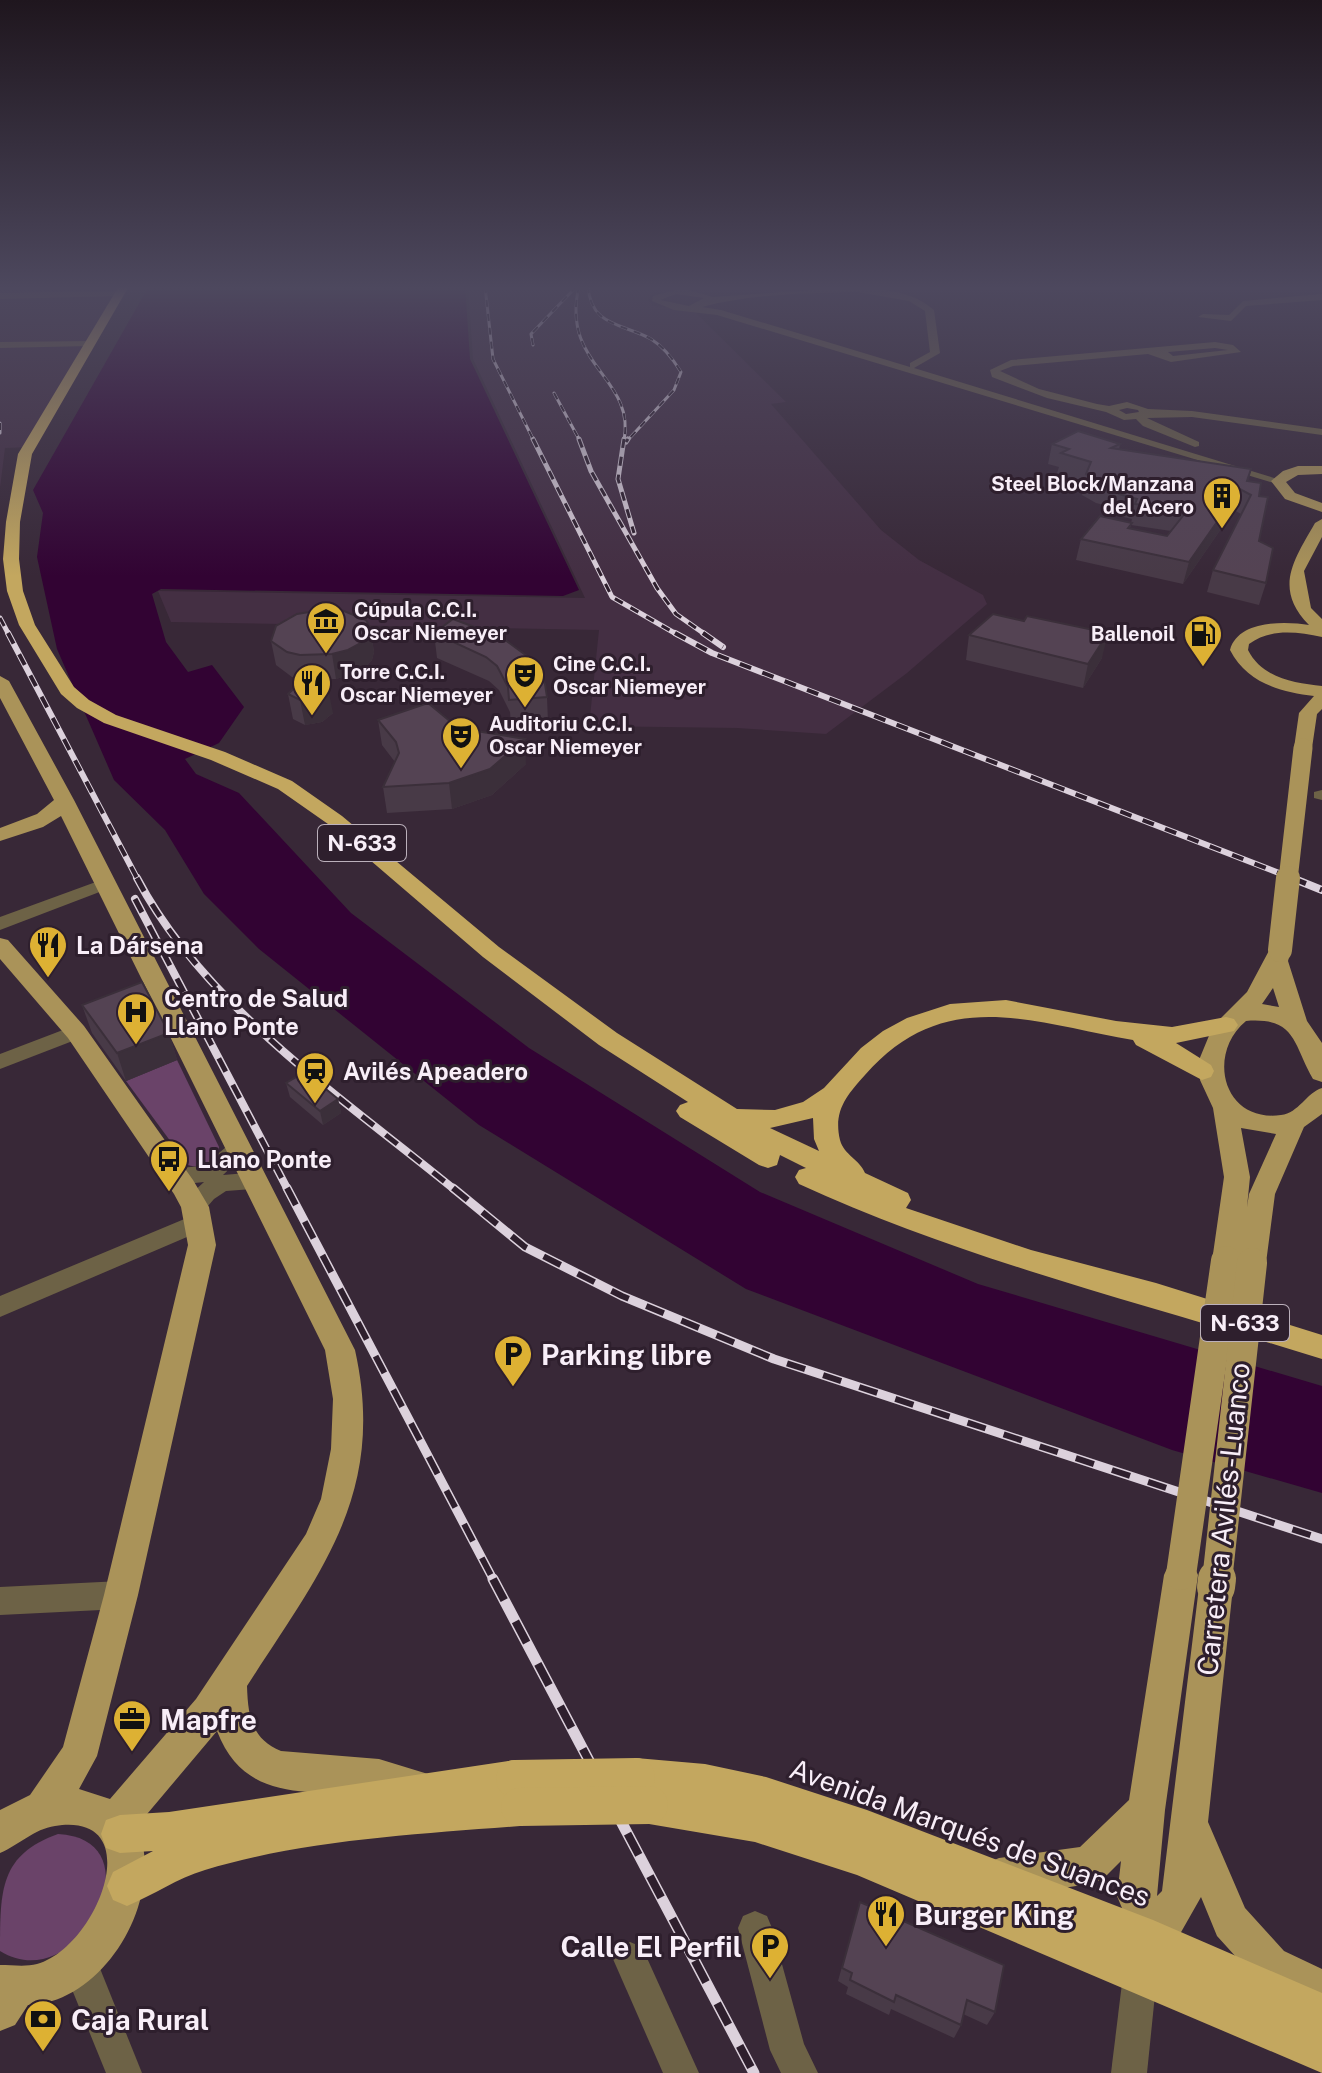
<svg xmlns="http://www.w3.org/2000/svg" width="1322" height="2073" font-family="'Public Sans',sans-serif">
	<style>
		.built { fill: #442f43 }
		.green { fill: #6a4369 }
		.water { fill: #320333 }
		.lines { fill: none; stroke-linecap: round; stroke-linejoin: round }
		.minor { fill: #6d6246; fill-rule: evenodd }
		.major { fill: #aa9359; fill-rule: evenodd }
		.highway { fill: #c3a75f; fill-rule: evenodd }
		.rail-far5-casing { stroke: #dcd1dc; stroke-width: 3 }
		.rail-far4-casing { stroke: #dcd1dc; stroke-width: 5 }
		.rail-far3-casing { stroke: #dcd1dc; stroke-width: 6 }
		.rail-far2-casing { stroke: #dcd1dc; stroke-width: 8 }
		.rail-far1-casing { stroke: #dcd1dc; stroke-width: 9 }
		.rail-casing { stroke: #dcd1dc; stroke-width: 11 }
		.rail-far5 { stroke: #2e1f2d; stroke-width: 2; stroke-dasharray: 7; stroke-linecap: butt }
		.rail-far4 { stroke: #2e1f2d; stroke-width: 3; stroke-dasharray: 9; stroke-linecap: butt }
		.rail-far3 { stroke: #2e1f2d; stroke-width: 4; stroke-dasharray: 12; stroke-linecap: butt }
		.rail-far2 { stroke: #2e1f2d; stroke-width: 5; stroke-dasharray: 15; stroke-linecap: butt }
		.rail-far1 { stroke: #2e1f2d; stroke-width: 6; stroke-dasharray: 19; stroke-linecap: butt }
		.rail { stroke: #2e1f2d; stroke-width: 8; stroke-dasharray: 24; stroke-linecap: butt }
		.major-bridge-far3 { stroke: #aa9359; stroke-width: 19 }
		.major-bridge-far2 { stroke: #aa9359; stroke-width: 24 }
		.major-bridge-far1 { stroke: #aa9359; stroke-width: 30 }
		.major-bridge { stroke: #aa9359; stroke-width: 38 }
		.highway-bridge { stroke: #c3a75f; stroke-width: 38 }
		.wall { fill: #483a47; fill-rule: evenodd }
		.shaded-wall { fill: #3b2f3a }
		.building { fill: #544353; stroke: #3b2f3a; stroke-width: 2 }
		.labels { text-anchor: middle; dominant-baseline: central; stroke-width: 6; stroke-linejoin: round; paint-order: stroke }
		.far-poi-label { font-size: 20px; font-weight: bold; fill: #f8eef8; stroke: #2e1f2d; text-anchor: start }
		.shield { fill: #2e1f2d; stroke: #bbb0bb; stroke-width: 2 }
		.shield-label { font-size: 22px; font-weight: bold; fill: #f8eef8 }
		.poi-label { font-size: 24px; font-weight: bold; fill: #f8eef8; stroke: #2e1f2d; text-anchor: start }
		.near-poi-label { font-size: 28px; font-weight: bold; fill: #f8eef8; stroke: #2e1f2d; text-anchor: start }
		.near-street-label { font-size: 28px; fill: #f8eef8; stroke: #2e1f2d }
	</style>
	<rect width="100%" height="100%" fill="#382837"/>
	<g class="built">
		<polygon points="0,286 130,286 33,447 5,448 0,488"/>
		<polygon points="468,286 644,286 652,293 648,300 653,306 692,309 786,402 771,404 881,530 919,560 983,595 987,604 907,673 826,734 737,728 589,726 599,630 171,622 158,591 585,598 473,359"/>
	</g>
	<g class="green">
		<path d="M177,1060l42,87c-3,17 -15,23 -31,18l-62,-84z"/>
		<path d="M58,1834c102,5 21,166 -58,117 0,-62 0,-96 58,-117z"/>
	</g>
	<polygon class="water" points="149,286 465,286 470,359 579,590 563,596 161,589 152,594 166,642 188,672 212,665 244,707 219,743 185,759 196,774 239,793 351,913 529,1048 760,1192 978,1284 1322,1386 1322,1493 1172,1450 746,1289 479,1125 259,949 204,894 165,830 114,780 57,649 37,557 43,513 33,490"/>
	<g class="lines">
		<g class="minor">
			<path d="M858,287c28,3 54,4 76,23l6,43 -26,15 370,113 -10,2 -557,-168 -43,-5 -22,-9 1,-5 29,-8 31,9zM858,292l51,9 16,10 5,41 -20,11v4l-189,-57 -19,-3c48,-13 105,-14 156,-15zM676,294l28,4 -15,8 -29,-6z"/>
			<polygon points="123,291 120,296 0,299 0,293"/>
			<polygon points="1322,294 1322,300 1246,306 1231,321 1198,317 1203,314 1229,315 1243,301"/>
			<polygon points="92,341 89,346 0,348 0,342"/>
			<path d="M1215,342l18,3 8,7 -70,10 -23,-8 -135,12 -13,5 39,18 58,15 12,2 18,-4 21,7 44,2 130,18v6l-130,-18 -45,1 52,24v4l-4,1 -52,-21 -7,-7 -12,1 -18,-8 -59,-14 -55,-21 -2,-7 21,-10zM1215,348l13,2 -55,6 -5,-4zM1127,408l11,2 1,2 -13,2 -7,-4z"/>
			<polygon points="1322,790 1322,800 1314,798 1314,792"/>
			<polygon points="104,879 110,880 113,884 110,888 0,930 0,917"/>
			<polygon points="76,1025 86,1032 83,1037 0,1069 0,1054"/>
			<polygon points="239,1141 247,1143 250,1149 223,1175 247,1173 264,1176 267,1182 264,1188 226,1191 214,1199 201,1214 208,1216 211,1222 208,1228 0,1317 0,1296 194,1215 187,1213 184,1207 192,1193 204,1182 186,1184 167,1181 164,1175 167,1169 203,1166 231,1143"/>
			<polygon points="121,1581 131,1585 135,1595 131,1605 121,1609 0,1615 0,1587"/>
			<polygon points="755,1911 767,1916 772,1928 804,2044 818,2073 781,2073 770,2050 738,1928 743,1916"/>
			<polygon points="630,1942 642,1947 699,2073 663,2073 613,1959 618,1947"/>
			<polygon points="79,1948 91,1953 99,1966 142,2073 106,2073 62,1965 67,1953"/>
			<polygon points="1140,1958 1152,1963 1157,1975 1147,2073 1111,2073 1123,1975 1128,1963"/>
		</g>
		<g class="major">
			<polygon points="1298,466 1322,466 1322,474 1298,475 1286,482 1295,493 1322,503 1322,512 1285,499 1271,481 1283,471"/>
			<path d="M1322,519v18l-18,34 7,37 11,11v18c-25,-5 -51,-9 -73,7l-1,6c14,28 46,33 74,36v23l-5,5 -5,34 -9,6 -9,-6 5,-35 15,-17c-34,-4 -67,-13 -84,-46 8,-30 55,-29 79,-25 -36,-37 -15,-65 6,-102z"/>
			<path d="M0,676l9,5 65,119 281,550c32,144 -35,222 -108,336 1,29 4,53 34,65l98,8 49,15 6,13 -6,13c-20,8 -38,-2 -59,-4 -63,-7 -124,7 -152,-65l-80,95c30,69 -31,177 -109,179l-13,20 -15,6v-66c12,0 26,2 37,-1 61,-17 113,-153 18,-138 -21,3 -36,19 -55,27v-43l30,-15 33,-48 41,-152 84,-350 -7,-38 -7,-13 -106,-156 -68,-79v-21l8,2 76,86 109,154 16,27 7,38 -78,350 -41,161 -18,33 31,10 86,-100 110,-165 15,-35 10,-50 2,-50 -8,-49 -264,-534 -18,11 -43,14v-13l37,-14 17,-14 -54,-102z"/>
			<path d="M1280,943l8,2 3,5 -3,11 19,60 15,22v39l-9,-3c-20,-34 -16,-62 -67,-58 -40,33 -23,102 35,94 18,-2 25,-22 41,-27v26l-18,13 -29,67 -9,69 -4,8 -10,3 -10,-3 -4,-7 -2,5 -10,3 -10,-3 -4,-8 12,-84 -11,-69 -13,-28 -1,-20 14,-34 34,-34 25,-47zM1273,988l6,19 -17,-3zM1241,1128l35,6 -27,60 -2,13 3,-30z"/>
			<polygon points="1181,1559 1193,1564 1198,1575 1165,1810 1157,1896 1162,1891 1199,1587 1204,1575 1216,1571 1228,1575 1233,1587 1208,1822 1245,1908 1284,1951 1322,1969 1322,2012 1256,1979 1217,1936 1201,1897 1176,1941 1177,1945 1171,1959 1157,1965 1143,1959 1117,1896 1121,1861 1103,1879 1089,1884 999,1898 985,1892 979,1878 985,1864 999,1858 1080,1847 1129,1800 1164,1575 1169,1564"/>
		</g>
		<g class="highway">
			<path d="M119,286h10l-97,168 -12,68 -1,37 4,32 12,34 39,62 15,13 27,15 109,37 67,29 50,35 157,131 118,86 120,76 38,1 28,-8 21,-14 37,-40 22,-17 24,-13 43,-14 56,-4 110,21 56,6 54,-10 8,2 4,6 -4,6 -58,12 35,22 3,6 -3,6 -9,3 -66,-35 -3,-5c-101,-17 -188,-56 -268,35 -18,20 -32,36 -25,65 4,15 20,20 25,33l43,20 3,7 -5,8 125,42 125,33 166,52v24c-176,-55 -355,-98 -523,-175l-4,-7 4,-7 7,-2 -26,-13 -3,10 -9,3 -9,-3 -79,-48 -4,-6 4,-6 8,-3 -89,-57 -116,-88 -155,-133 -50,-35 -67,-29 -107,-37 -27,-15 -16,-14 -42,-69 -12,-34 -4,-32 3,-37 12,-68zM813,1118l1,21 5,12 -49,-23z"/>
			<polygon points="636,1758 705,1764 766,1777 867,1810 1153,1920 1322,1993 1322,2073 857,1875 755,1842 649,1824 636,1818 630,1805 634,1795 623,1790 617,1777 623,1764"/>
			<path d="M515,1760l13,6 6,13 -6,13 5,2 6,13 -6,13 -13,6c-102,8 -217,14 -315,44 -28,8 -51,25 -78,36l-14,-6 -6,-14 6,-14 40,-21 -33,2 -14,-5 -5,-14 5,-14 14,-5 49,-3z"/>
		</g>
		<defs>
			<g id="rail-far5">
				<polyline points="485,286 493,359 534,441"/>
				<path d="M579,286c-19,81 57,90 45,155"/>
				<path d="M588,286c3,41 34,37 63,53 13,8 22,20 30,33l-7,18 -47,51"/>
				<polyline points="533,345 531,334 575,288"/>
				<polyline points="554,393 580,441"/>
				<polyline points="0,423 0,433"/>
			</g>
			<g id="rail-far4">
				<polyline points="533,439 612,597 678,635"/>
				<polyline points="579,439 591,471 657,588 676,614 706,635"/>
				<polyline points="624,439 618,479 634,533"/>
				<polyline points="626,442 628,439"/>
				<polyline points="0,618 9,635"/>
			</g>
			<g id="rail-far3">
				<polyline points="8,633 138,880"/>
				<polyline points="675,633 712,653 1297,880"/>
				<polyline points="703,633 723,647"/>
			</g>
			<g id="rail-far2">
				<path d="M137,878c67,128 208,222 318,312"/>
				<polyline points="1292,878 1322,890"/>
				<polyline points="135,899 288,1190"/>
			</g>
			<g id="rail-far1">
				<polyline points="287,1188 494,1581"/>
				<polyline points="453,1188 525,1247 622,1296 774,1359 1322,1539"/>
			</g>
			<polyline id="rail" points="493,1579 754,2073"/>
		</defs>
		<use href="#rail-far5" class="rail-far5-casing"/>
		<use href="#rail-far4" class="rail-far4-casing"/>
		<use href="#rail-far3" class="rail-far3-casing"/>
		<use href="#rail-far2" class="rail-far2-casing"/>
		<use href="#rail-far1" class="rail-far1-casing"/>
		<use href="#rail" class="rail-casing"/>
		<use href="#rail-far5" class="rail-far5"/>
		<use href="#rail-far4" class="rail-far4"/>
		<use href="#rail-far3" class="rail-far3"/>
		<use href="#rail-far2" class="rail-far2"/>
		<use href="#rail-far1" class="rail-far1"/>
		<use href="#rail" class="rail"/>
		<polyline class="major-bridge-far3" points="1288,880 1303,748"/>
		<polyline class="major-bridge-far2" points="1280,950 1288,878"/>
		<g class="major-bridge-far1">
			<polyline points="1181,1575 1226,1261"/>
			<polyline points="1217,1581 1252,1263"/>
		</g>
		<polyline class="major-bridge" points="1216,1587 1217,1579"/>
		<g class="highway-bridge">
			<polyline points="515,1779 636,1777"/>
			<polyline points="520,1807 649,1805"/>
		</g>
	</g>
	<g class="wall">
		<path d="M1052,444h68l-1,5 132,20 -3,12 11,15v45l7,42 -7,22 -52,-13 6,-22 28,-56 -7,-4 -51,74 -107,-24 5,-21 50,-16 1,-4 -17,-4 1,-7 -20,-5 -14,-8 3,-13 -28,-9 2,-6 -11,-3zM1131,525l40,6 -4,5 -37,-8z"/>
		<polygon points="370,627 374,652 372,660 364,668 352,674 336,679 305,680 292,677 276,665 271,641"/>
		<polygon points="434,633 501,637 547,697 548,722 511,725 510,712 499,690 489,681 437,658"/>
		<polygon points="969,635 1102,658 1083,688 966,660"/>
		<polygon points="288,694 333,713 322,722 305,725 293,719"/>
		<polygon points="378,720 452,723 526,764 492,795 452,809 387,813 383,787 395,762 382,745"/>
		<polygon points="82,1005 169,1033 177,1060 126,1081 92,1033"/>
		<polygon points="286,1083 338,1099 341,1113 323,1125 290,1097"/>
		<polygon points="860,1902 995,2012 987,2025 963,2014 961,2025 954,2038 891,2009 889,2015 846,1994 848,1987 838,1981"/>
	</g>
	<g class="shaded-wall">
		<polygon points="1240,489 1234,510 1183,584 1189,562"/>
		<polygon points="370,627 374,652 372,660 364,668 352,674 336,679 332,654"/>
		<polygon points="1108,633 1102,658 1083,688 1088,664"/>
		<polygon points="328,688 333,713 322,722 305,725 300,700"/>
		<polygon points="525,739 526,764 492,795 452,809 449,783"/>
		<polygon points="169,1033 177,1060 126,1081 117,1053"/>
		<polygon points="338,1099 341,1113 323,1125 320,1111"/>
	</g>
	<g class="building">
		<polygon points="1078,431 1120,444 1111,448 1251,469 1247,481 1261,483 1259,496 1268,497 1259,541 1273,548 1266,583 1213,570 1251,495 1240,489 1189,562 1081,539 1100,516 1132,523 1128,528 1167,536 1186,512 1135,504 1137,499 1119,494 1122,487 1100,483 1086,474 1091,462 1061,453 1069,449 1052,444"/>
		<polygon points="328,609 344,611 366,620 370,627 368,635 361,643 348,650 332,654 300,655 287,652 271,641 276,626 297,614"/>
		<polygon points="993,614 1024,621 1027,616 1108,633 1088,664 969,635"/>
		<polygon points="453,619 501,637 531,659 545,684 547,697 509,700 508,687 497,666 486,657 434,633"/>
		<polygon points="308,683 328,688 317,697 300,700 288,694 298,685"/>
		<polygon points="428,703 452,723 470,730 525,739 490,769 449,783 383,787 399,753 396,742 378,720"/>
		<polygon points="142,982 169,1033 117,1053 82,1005"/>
		<polygon points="305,1072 338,1099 320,1111 286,1083"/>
		<polygon points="860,1902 1004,1965 995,2012 967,2000 961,2025 896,1995 894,2002 850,1980 852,1973 842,1968"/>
	</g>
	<linearGradient id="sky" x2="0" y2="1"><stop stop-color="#1f161e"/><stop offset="0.5" stop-color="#4d485e"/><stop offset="1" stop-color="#4d485e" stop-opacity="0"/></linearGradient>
	<rect width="1322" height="576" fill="url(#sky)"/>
	<defs>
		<symbol id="building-pin" viewBox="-11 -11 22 30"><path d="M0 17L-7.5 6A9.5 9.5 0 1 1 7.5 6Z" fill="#ddb133" stroke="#2e1f2d"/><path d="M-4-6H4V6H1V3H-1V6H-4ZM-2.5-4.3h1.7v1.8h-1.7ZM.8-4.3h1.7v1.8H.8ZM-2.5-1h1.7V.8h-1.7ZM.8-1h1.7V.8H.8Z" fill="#111"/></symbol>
		<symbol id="museum-pin" viewBox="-11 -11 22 30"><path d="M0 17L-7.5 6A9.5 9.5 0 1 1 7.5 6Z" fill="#ddb133" stroke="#2e1f2d"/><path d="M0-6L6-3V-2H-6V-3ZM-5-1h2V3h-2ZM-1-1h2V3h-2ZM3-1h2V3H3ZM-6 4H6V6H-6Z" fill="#111"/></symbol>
		<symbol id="fuel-pin" viewBox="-11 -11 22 30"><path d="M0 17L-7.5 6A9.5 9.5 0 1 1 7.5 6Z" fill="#ddb133" stroke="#2e1f2d"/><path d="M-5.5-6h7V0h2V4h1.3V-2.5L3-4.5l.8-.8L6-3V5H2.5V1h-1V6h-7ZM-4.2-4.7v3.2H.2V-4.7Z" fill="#111"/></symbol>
		<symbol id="theatre-pin" viewBox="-11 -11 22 30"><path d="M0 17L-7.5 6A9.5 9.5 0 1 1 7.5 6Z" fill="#ddb133" stroke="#2e1f2d"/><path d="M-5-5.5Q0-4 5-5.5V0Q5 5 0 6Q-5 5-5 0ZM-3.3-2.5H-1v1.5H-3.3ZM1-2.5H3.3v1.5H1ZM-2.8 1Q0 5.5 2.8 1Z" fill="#111"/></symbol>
		<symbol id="restaurant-pin" viewBox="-11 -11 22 30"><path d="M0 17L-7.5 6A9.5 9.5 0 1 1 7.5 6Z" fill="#ddb133" stroke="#2e1f2d"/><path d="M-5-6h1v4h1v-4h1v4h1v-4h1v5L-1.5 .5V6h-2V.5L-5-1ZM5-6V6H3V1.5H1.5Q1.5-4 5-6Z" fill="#111"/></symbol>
		<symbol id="hospital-pin" viewBox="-11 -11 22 30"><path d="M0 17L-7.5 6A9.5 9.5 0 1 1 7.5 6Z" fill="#ddb133" stroke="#2e1f2d"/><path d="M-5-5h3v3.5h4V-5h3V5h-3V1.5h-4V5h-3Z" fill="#111"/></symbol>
		<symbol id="station-pin" viewBox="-11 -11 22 30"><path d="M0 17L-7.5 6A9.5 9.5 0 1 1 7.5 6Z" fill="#ddb133" stroke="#2e1f2d"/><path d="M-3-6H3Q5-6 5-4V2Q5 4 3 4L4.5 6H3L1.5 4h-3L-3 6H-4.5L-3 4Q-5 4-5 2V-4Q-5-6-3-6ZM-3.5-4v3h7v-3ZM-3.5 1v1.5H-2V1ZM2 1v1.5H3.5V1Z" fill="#111"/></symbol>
		<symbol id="bus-pin" viewBox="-11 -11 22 30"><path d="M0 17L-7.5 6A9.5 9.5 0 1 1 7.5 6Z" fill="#ddb133" stroke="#2e1f2d"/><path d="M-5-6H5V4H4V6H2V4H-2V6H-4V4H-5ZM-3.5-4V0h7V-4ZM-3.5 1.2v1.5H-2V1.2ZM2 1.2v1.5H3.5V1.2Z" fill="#111"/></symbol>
		<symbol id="parking-pin" viewBox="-11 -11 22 30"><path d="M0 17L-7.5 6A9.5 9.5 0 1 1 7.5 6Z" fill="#ddb133" stroke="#2e1f2d"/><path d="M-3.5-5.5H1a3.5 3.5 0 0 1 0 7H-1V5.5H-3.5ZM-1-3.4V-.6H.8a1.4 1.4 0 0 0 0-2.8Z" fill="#111"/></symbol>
		<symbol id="office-pin" viewBox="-11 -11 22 30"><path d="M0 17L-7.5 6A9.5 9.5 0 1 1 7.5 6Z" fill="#ddb133" stroke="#2e1f2d"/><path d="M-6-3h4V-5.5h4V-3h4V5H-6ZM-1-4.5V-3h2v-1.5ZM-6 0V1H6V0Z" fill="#111"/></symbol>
		<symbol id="bank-pin" viewBox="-11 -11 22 30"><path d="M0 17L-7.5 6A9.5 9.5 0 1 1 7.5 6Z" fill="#ddb133" stroke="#2e1f2d"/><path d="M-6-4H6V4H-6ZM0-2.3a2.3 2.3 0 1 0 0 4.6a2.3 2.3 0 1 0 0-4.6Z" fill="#111"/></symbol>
	</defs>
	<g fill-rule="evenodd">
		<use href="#building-pin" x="1200" y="474" width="44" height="60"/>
		<use href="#museum-pin" x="304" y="599" width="44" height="60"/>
		<use href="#fuel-pin" x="1181" y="612" width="44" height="60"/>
		<use href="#theatre-pin" x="503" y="653" width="44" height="60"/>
		<use href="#restaurant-pin" x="290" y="661" width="44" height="60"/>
		<use href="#theatre-pin" x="439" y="714" width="44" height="60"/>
		<use href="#restaurant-pin" x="26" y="923" width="44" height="60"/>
		<use href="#hospital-pin" x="114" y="990" width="44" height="60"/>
		<use href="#station-pin" x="293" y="1049" width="44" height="60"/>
		<use href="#bus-pin" x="147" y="1137" width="44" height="60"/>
		<use href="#parking-pin" x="491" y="1332" width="44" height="60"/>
		<use href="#office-pin" x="110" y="1697" width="44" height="60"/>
		<use href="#restaurant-pin" x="864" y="1892" width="44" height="60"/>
		<use href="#parking-pin" x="748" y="1924" width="44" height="60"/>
		<use href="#bank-pin" x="21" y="1997" width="44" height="60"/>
	</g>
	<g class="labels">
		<g class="far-poi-label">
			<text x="1194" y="484" text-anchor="end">Steel Block/Manzana<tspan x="1194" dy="23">del Acero</tspan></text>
			<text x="354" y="610">Cúpula C.C.I.<tspan x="354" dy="23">Oscar Niemeyer</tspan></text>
			<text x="1175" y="634" text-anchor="end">Ballenoil</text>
			<text x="553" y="664">Cine C.C.I.<tspan x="553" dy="23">Oscar Niemeyer</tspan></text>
			<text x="340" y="672">Torre C.C.I.<tspan x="340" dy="23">Oscar Niemeyer</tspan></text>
			<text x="489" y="724">Auditoriu C.C.I.<tspan x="489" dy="23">Oscar Niemeyer</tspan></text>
		</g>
		<g class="shield">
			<rect x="318" y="825" width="88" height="36" rx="6"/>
			<rect x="1201" y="1305" width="88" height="36" rx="6"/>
		</g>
		<g class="shield-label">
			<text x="362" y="843">N-633</text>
			<text x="1245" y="1323">N-633</text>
		</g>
		<g class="poi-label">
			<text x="76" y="945">La Dársena</text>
			<text x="164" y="998">Centro de Salud<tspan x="164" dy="28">Llano Ponte</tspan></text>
			<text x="343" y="1071">Avilés Apeadero</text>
			<text x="197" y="1159">Llano Ponte</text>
		</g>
		<g class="near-poi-label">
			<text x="541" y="1354">Parking libre</text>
			<text x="160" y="1719">Mapfre</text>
			<text x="914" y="1914">Burger King</text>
			<text x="742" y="1946" text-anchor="end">Calle El Perfil</text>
			<text x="71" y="2019">Caja Rural</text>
		</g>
		<g class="near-street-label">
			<text transform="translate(1223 1519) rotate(-84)">Carretera Avilés-Luanco</text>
			<text transform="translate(970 1832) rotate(20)">Avenida Marqués de Suances</text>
		</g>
	</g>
</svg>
